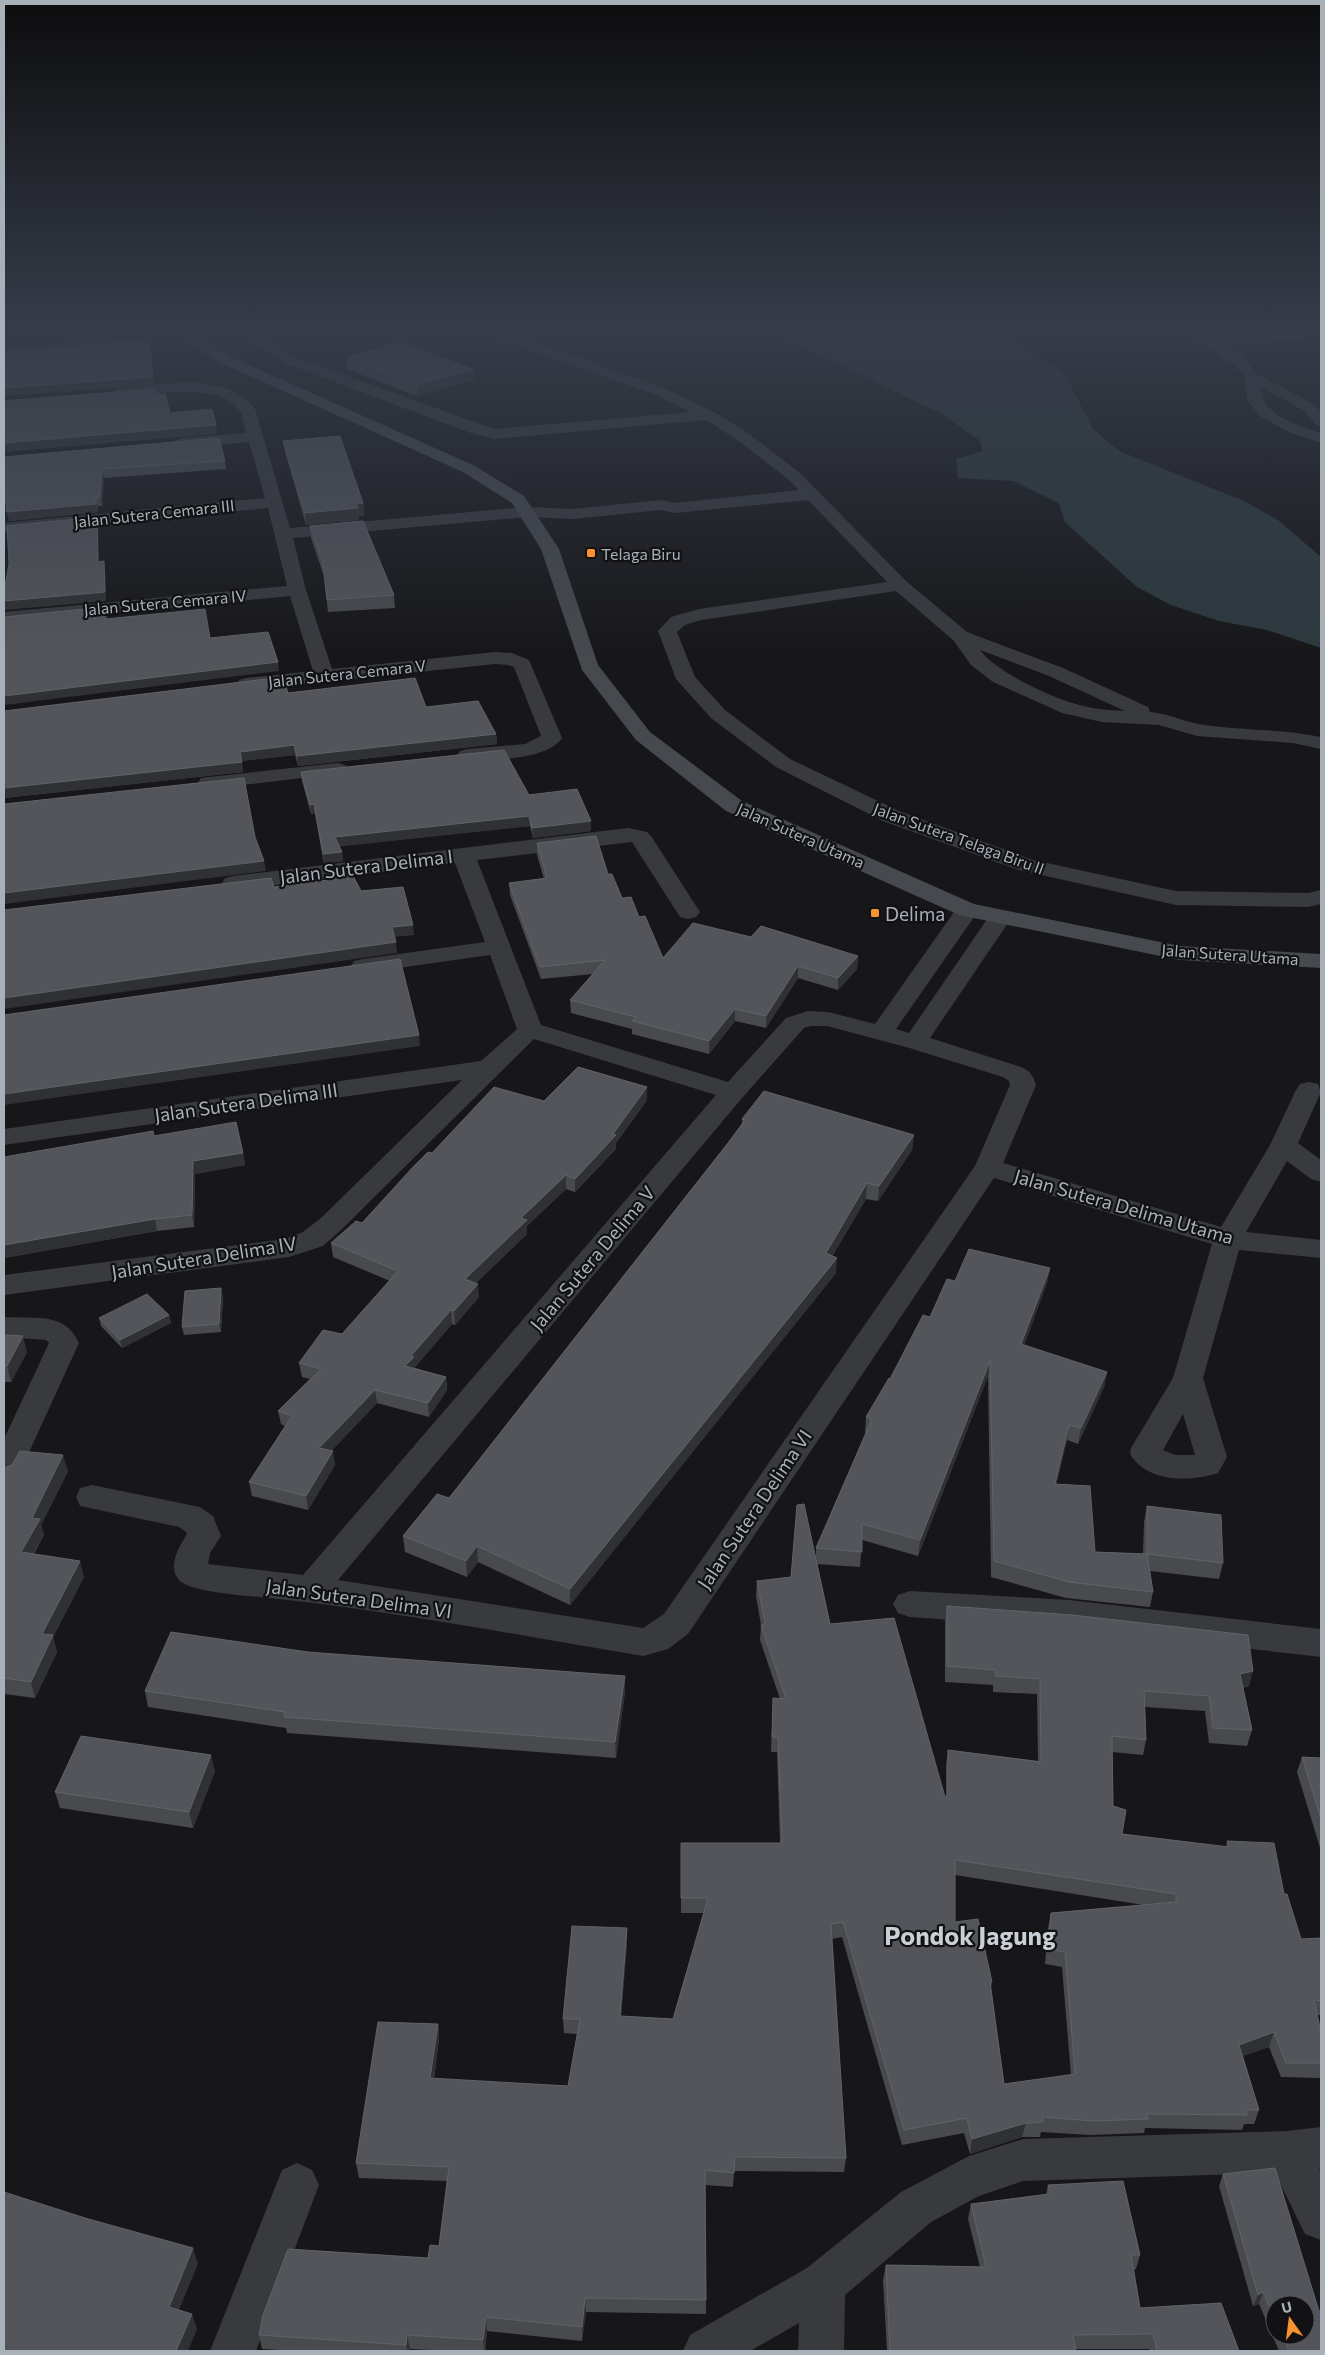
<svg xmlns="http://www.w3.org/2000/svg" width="1325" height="2355" font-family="Commissioner,sans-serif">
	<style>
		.water { fill: #2c393d }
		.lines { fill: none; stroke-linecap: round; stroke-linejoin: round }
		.street { fill: #383a3e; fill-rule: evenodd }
		.secondary { fill: #46494e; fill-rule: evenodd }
		.wall { fill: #484a4e; fill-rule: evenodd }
		.shaded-wall { fill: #303134 }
		.building { fill: #53555a; stroke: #606368; fill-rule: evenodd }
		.poi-dot { fill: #f79230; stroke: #121214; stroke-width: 2 }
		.labels { text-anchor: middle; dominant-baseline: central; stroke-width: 4.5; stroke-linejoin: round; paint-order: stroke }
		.far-street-label { font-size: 16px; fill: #a8b0b9; stroke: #121214 }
		.far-poi-label { font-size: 16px; fill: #a8b0b9; stroke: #121214; text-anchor: start }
		.street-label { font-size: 19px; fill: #a8b0b9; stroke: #121214 }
		.poi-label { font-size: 19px; fill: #a8b0b9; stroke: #121214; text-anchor: start }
		.near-quarter-label { font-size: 25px; font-weight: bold; fill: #cacfd5; stroke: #121214 }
	</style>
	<rect width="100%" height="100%" fill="#171719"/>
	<polygon class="water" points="757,325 965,325 1024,346 1064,373 1093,429 1119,451 1244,501 1278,520 1321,557 1321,648 1267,630 1219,621 1171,605 1137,587 1065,522 1059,503 1013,481 958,478 956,459 983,451 979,440 942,414"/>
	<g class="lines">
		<g class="street">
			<polygon points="89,325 103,325 106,339 97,347 4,355 4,347 88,340 92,338"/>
			<path d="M223,325h17l57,33 197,71 197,-17 -35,-17 -186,-67 -2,-3h20l178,64 48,23 34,21 52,40 106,108 61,51 96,36 85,39 2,5c17,1 32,9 49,12 40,7 80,4 122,13v12l-28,-6 -96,-7 -38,-11 -57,-3 -40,-9 -69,-31 -22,-17 -18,-25 -57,-49 -195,29 -16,5 -8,7 18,45 30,33 65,49 109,52 134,49 143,31 132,2 13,-3v14l-13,3 -132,-2 -157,-35 -136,-49 -107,-54 -65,-49 -35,-39 -18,-48 13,-14 28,-8 188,-27 -79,-82 -133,13 -15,-3 -87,9 -46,-2 -234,21 13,52 26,79 163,-17 17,1 17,7 33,78c-16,23 -69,21 -95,23l-7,-2 -3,-4 3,-4 7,-2 58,-5 16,-8 -27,-69 -6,-2 -13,-1 -249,26 -7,-2 -3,-4 3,-4 7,-2 67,-7 -23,-75 -286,28v-12l283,-26 -19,-78 -264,25v-10l261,-25 -16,-56 -67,6 -6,-2 -2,-3 2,-3 6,-2 64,-5c-2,-7 -3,-17 -6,-22 -20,-31 -93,-16 -123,-12l-5,-2 -3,-3 3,-3 5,-2c39,-4 111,-19 138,20l35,119 237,-21 46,2 87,-9 15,3 124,-13 -11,-11 -52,-40 -30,-19 -212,19 -23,-6 -184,-69zM980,650l69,26 76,35c-17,-1 -33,-2 -49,-7 -26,-7 -81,-33 -96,-54z"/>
			<path d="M1169,325h19l25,13 108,-9v8l-95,8 19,13 12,16 58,31 6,7v15l-5,-2 -11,-14 -44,-24c0,29 38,39 60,46v10l-32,-11 -28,-15 -14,-17 -2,-23 -11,-12 -21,-15z"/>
			<polygon points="338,763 345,765 349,769 345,773 209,789 201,788 198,783 201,778 209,777"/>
			<path d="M628,828l19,4 4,4 49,76 -4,5 -8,2 -8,-2 -48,-75 -155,18 64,165 187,57 58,-64 22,-7 20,1 47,12 84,-119 8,-2 8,2 4,5 -83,119 13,4 83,-121 8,-2 8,2 4,5 -82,121 91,29c9,4 12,8 15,18l-33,78 218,64 49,-82 26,-55 4,-6 9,-2 9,2 3,8 -23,51 23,17v22l-10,-3 -24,-18 -41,71 75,8v18l-82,-8 -36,128 24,79 -9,16c-28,9 -71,10 -88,-19l1,-6 42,-70 39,-134 -218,-66 -306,456 -20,15 -25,7c-121,-20 -243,-44 -364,-57 -21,-3 -87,-5 -100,-19 -12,-14 0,-33 8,-46l-1,-2 -7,-5 -99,-21 -4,-9 4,-9 12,-3 108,22 13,9 8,20 -11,17 -2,11 95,11 413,-480 -182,-56 -193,191 -18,16 -34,11 -285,38v-20l281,-36 18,-7 18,-14 141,-138 -458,65v-16l477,-68 36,-32 -27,-74 -127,18 -9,-2 -3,-5 3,-5 9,-2 122,-17 -30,-79 -222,27 -8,-2 -3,-5 3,-5 8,-2zM811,1026h16l79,21 97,30 6,4 1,4 -35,81 -311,448 -21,14 -305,-48 404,-482 62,-70zM1183,1414l12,41h-20l-12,-5z"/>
			<path d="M4,1317c30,2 61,-6 75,26l-59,129 -5,8 -11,4v-45l45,-96 -3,-3 -42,-3z"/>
			<polygon points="910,1591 1069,1600 1321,1629 1321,1657 1069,1628 910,1617 898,1613 893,1604 898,1595"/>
			<polygon points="1321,2127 1321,2169 1319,2169 1321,2173 1321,2240 1305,2234 1275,2173 1023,2181 979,2196 931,2222 845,2295 844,2351 798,2351 799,2323 750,2351 683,2351 690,2335 807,2268 901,2192 969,2156 1023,2139 1287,2131"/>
			<polygon points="297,2163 312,2170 319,2185 256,2351 210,2351 282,2170"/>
		</g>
		<polygon class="secondary" points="172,325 187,325 199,337 229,356 475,466 524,496 559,549 598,665 650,732 742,801 974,904 1180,946 1321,954 1321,968 1180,960 959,915 726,811 636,740 582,670 541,549 512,503 463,472 219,362 189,343"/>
	</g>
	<g class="wall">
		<polygon points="346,358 473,369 474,380 417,396 347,369"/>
		<polygon points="283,441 363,503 364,515 359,516 359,520 306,525 285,452"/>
		<polygon points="4,457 225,461 226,469 104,478 102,506 98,506 98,512 9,521 7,512 4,512"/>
		<polygon points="310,526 394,595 395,608 328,612 324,576 311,538"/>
		<polygon points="288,693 426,707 496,734 497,744 298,766 295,755 241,761 243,772 4,798"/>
		<polygon points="301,772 529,795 591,831 533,838 530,826 339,846 342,852 343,861 324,864 315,814 311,814 302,781"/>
		<polygon points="537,843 608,874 622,898 639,917 663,958 751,937 858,956 857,969 838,990 798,978 766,1028 735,1021 709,1054 632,1034 632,1029 571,1013 570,1000 593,974 541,979 510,895 509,883 544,879 537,855"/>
		<polygon points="647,1087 647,1100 616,1143 616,1149 575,1192 566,1189 527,1226 527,1234 476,1283 479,1297 455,1325 452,1324 415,1367 415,1368 446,1377 447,1390 429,1417 377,1403 331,1451 335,1465 308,1510 252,1496 249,1482 285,1426 281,1424 278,1411 310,1379 302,1377 299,1363 342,1334 390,1281 333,1257 331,1243 362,1223 432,1153 544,1101"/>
		<polygon points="742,1119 914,1135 912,1150 878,1201 866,1199 832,1256 836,1273 570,1605 478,1562 467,1577 405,1552 403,1536 449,1498 728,1143 742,1124"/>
		<polygon points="154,1136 243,1153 245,1165 195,1174 194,1227 157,1231 4,1258"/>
		<path d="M1050,1268l-3,15 -23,62 83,27 -3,15 -26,57 -11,-4 -11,44 39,68 48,2 1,-32 3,-16 76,57 -4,16 -69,-8 3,21 -3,15 -84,-9 -75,-21 -3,-201 -70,180 -56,-16 -2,27 -43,-3 13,60 115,173h1v-32l2,-15 90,11 -1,-67 -44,-2v-7l-48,-3v-61l2,-15 302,80 -6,2 9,42 -5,16 -38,-3 -4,-32 -60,-4 1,33 -3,15 -31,-3 1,54 9,28 104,13 1,-6 57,53 17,45 20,-1v77h-4l4,17v46l-40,-1 -12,-30 -26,9 16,54 -5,14h-10l-2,6 -97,-2 -1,5 -54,2 -49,-3 -1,5h-18l-52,17 -6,-21 -62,12 -60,-208 -10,2 14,219 -2,14 -110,-1 -1,16 -28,-2 1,129 -120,-2 -4,29 -95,-10 -2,20h-35l-40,-2 -1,2h-112l-35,-2 -3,-14 169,-77 11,-12 8,-65 -88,-3 -3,-15 82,-139 1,15 -5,40 134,7 9,-52 -13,-1 -1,-14 64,-91v15l-6,73 52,3 31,-106h-23v-70h99l-3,-91h-6l2,-54 7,1 -20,-59 1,-15 -5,-29 1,-15 34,-4 25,-18v-11l50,-115h-1l1,-16 64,-100 25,-36zM955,1875l189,30 -93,8 -3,15 -3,36 17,3 9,108 -67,9 -13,-96 1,-6 -37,-60z"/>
		<polygon points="221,1288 223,1296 221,1332 184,1335 182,1327"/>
		<polygon points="169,1315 171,1323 122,1348 101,1326 99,1318"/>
		<polygon points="4,1335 27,1352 11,1382 4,1382"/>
		<polygon points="4,1468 68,1471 41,1525 44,1535 34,1554 84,1577 53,1637 57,1652 35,1698 4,1694"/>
		<polygon points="145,1691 625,1692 616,1758 287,1733 286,1728 148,1707"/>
		<polygon points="1302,1757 1321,1758 1321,1851 1297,1772"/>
		<polygon points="215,1771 193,1828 60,1808 55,1792"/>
		<path d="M1223,2174l96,137 2,40h-42l-20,-47 -6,2 -34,-120zM1275,2305l30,30h-30z"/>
		<polygon points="1048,2185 1140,2255 1136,2269 1134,2270 1140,2308 1239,2351 1149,2351 1149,2349 1076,2349 1076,2351 887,2351 883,2280 886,2265 980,2267 968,2219 971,2204 1046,2194"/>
	</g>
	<g class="shaded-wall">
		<polygon points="150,348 154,385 4,396 4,397 4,388"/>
		<polygon points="473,369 474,380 417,396 417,385"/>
		<polygon points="216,425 217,434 4,452 4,443"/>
		<polygon points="102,469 104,478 102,506 100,497"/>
		<polygon points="96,497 98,512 9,521 7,512"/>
		<polygon points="4,503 7,503 8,511 4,512"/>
		<polygon points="363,503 364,515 359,516 359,520 306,525 305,513"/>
		<polygon points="97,517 98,526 99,570 98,562"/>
		<polygon points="104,561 105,570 106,601 4,610 4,601"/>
		<polygon points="278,662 279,671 4,705 4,696"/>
		<polygon points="496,734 497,744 298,766 297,756"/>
		<polygon points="294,745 295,755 241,761 240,752"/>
		<polygon points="242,762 243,772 4,798 4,788"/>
		<polygon points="314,804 315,814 311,814 310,805"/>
		<polygon points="529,816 530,826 336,847 335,837"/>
		<polygon points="591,821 591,831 533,838 532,828"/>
		<polygon points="342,852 343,861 324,864 323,854"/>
		<polygon points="264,861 266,871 4,904 4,893"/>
		<polygon points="413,925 414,935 393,937 392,927"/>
		<polygon points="396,942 397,953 4,1009 4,998"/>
		<polygon points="858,956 857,969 838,990 838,978"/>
		<polygon points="798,966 798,978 766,1028 766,1016"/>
		<polygon points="735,1009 735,1021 709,1054 709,1041"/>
		<polygon points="419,1035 420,1046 4,1105 4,1094"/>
		<polygon points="647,1087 647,1100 616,1143 616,1149 575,1192 575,1179 613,1134"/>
		<polygon points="914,1135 912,1150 878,1201 879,1186"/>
		<polygon points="243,1153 245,1165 195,1174 194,1227 192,1215 193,1161"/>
		<polygon points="566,1175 566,1189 527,1226 527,1234 466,1293 465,1279 521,1218"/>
		<polygon points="867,1183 866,1199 825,1269 826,1253"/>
		<polygon points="155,1219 157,1231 4,1258 4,1245"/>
		<polygon points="837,1258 836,1273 570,1605 570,1589"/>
		<polygon points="1050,1268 1047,1283 1019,1360 1021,1344"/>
		<polygon points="478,1284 479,1297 455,1325 454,1311"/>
		<polygon points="221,1288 223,1296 221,1332 219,1324"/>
		<polygon points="451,1310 452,1324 415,1367 415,1371 405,1366 411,1356"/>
		<polygon points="169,1315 171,1323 122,1348 120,1340"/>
		<polygon points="23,1336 27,1352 11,1382 7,1366"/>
		<polygon points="990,1361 988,1376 918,1556 920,1540"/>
		<polygon points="1107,1372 1104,1387 1078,1444 1081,1428"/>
		<polygon points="446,1377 447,1390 429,1417 428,1403"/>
		<polygon points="375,1390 377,1403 321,1462 319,1448"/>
		<polygon points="1069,1425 1067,1440 1053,1499 1055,1484"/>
		<polygon points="333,1451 335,1465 308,1510 306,1496"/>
		<polygon points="63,1455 68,1471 41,1525 44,1535 25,1568 21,1552 32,1518"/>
		<polygon points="477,1546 478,1562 467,1577 466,1561"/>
		<polygon points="80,1561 84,1577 53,1637 57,1652 35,1698 31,1682 42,1634"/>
		<polygon points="1253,1671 1249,1686 1236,1689 1240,1674"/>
		<polygon points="625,1676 625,1692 616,1758 615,1742"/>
		<polygon points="211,1755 215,1771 193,1828 189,1812"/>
		<polygon points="627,1928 627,1943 620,2031 620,2016"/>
		<polygon points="438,2024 439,2039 432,2093 430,2078"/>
		<polygon points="1274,2032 1269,2047 1234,2059 1239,2045"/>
		<polygon points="1026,2123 1022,2137 970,2154 972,2139"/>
		<polygon points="193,2248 198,2264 174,2322 169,2307"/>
		<polygon points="1263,2292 1259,2304 1253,2306 1258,2295"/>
		<polygon points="585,2298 586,2312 582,2341 582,2327"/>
		<polygon points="192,2314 197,2329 188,2351 176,2351"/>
		<polygon points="486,2317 487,2331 484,2351 483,2340"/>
		<polygon points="407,2335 410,2349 409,2351 407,2351 406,2345"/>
	</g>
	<g class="building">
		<polygon points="149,340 153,377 4,388 4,352 96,346 96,344"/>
		<polygon points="400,342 473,369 417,385 346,358"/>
		<polygon points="154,389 155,394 165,394 170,413 212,409 216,425 4,443 4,401"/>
		<polygon points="340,436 363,503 356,504 358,508 305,513 283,441"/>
		<polygon points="219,438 225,461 102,469 100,497 96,497 96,504 7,512 7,503 4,503 4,457"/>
		<polygon points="97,517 98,562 104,561 105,592 4,601 4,591 9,564 7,526"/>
		<polygon points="363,521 394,595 327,600 323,563 310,526"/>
		<polygon points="105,607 106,619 205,609 210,638 268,632 278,662 4,696 4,617"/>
		<polygon points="283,677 288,693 415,678 426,707 478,701 496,734 297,756 294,745 240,752 242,762 4,788 4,711"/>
		<polygon points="504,750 529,795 577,789 591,821 532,828 529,816 335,837 342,852 323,854 314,804 310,805 301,772"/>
		<polygon points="244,778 255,837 264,861 4,893 4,804"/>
		<polygon points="596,836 608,874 612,874 622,898 631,897 639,917 645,916 663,958 693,923 751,937 761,926 858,956 838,978 798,966 766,1016 735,1009 709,1041 632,1021 636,1017 570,1000 605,960 540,967 509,883 547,878 537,843"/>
		<polygon points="349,868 361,891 403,887 413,925 392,927 396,942 4,998 4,910 271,878 274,887 328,880 326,871"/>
		<polygon points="400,959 419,1035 4,1094 4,1015"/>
		<polygon points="578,1067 647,1087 613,1134 616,1135 575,1179 566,1175 521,1218 527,1220 465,1279 478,1284 454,1311 451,1310 411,1356 414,1357 405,1366 446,1377 428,1403 375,1390 319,1448 333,1451 306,1496 249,1482 292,1416 278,1411 321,1369 299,1363 323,1330 342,1334 398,1271 331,1243 356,1221 362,1223 414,1166 428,1152 432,1153 494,1087 544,1101"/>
		<polygon points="764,1091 914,1135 879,1186 867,1183 826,1253 837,1258 570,1589 477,1546 466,1561 403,1536 437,1494 449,1498 728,1143 745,1120 742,1119"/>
		<polygon points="236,1122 243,1153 193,1161 192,1215 155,1219 4,1245 4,1157 153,1131 154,1136"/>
		<polygon points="969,1249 1050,1268 1021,1344 1107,1372 1081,1428 1069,1425 1055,1484 1090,1486 1095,1552 1147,1554 1153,1592 1069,1582 994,1561 990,1361 920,1540 862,1524 862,1552 816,1548 872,1419 866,1417 889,1378 890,1379 923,1315 930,1317 947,1279 955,1281"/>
		<polygon points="221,1288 219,1324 182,1327 185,1291"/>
		<polygon points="147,1294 169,1315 120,1340 99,1318"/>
		<polygon points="4,1335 23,1336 7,1366 4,1366"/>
		<polygon points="20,1451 63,1455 32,1518 40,1519 21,1552 80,1561 42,1634 53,1635 31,1682 4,1678 4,1626 5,1622 4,1622 4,1468 12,1465"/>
		<path d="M804,1504l26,120 64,-6 51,179 3,-1v-46l93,12 -1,-83 -44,-3 -1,-6 -48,-4v-60l125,9 176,20 5,36 -13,3 12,56 -39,-2 -4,-32 -65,-5 2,49 -34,-4 1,70 13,4 -4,24 107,13 -2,-6 47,2 10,51h3l14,45 20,-1v63l-7,-1 7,32v31h-35l-12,-31 -35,13 20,65h-13l1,5 -100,-1 1,5 -55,2 -51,-4 1,5 -17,1 -54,16 -5,-21 -63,12 -61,-208 -12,2 15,234 -111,-1 -1,16 -29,-3 1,130 -121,-2 -3,29 -96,-10 -3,23 -76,-5 -1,10 -147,-10 4,-20 25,-66 140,9 2,-13 9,1 10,-79 -93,-4 22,-141 60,2 -8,54 138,8 12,-67h-17l9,-93 55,2 -7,88 53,3 35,-121h-27v-55h101l-4,-106h-6l1,-39 13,1 -25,-74 4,-1 -8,-43 34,-4 6,-72zM955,1860l221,34v8l-125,11 -3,36 17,3 10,122 -71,10 -14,-102h2l-14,-63 -23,3z"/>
		<polygon points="1147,1506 1221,1515 1223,1563 1147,1554"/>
		<polygon points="171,1632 308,1652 625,1676 615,1742 284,1717 285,1712 145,1691"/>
		<polygon points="81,1736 211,1755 189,1812 55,1792"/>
		<polygon points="1302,1757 1321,1758 1321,1819"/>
		<polygon points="1275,2168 1319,2311 1321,2311 1321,2351 1289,2351 1282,2335 1305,2335 1305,2305 1275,2305 1275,2319 1263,2292 1258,2295 1223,2174"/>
		<polygon points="1123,2181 1140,2255 1131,2255 1140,2308 1221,2303 1239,2351 1157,2351 1153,2334 1073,2335 1076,2351 890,2351 886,2265 986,2267 971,2204 1050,2194 1048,2185"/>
		<polygon points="4,2192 85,2218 193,2248 169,2307 192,2314 176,2351 4,2351"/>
	</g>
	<linearGradient id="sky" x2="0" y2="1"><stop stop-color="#0d0d0e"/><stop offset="0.5" stop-color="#363c49"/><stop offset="1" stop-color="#363c49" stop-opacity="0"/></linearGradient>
	<rect width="1325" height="655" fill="url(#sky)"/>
	<g class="poi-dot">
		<rect x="586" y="548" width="10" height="10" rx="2.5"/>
		<rect x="870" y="908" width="10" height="10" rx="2.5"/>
	</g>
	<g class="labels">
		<g class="far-street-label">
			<text transform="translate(154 513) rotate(-6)">Jalan Sutera Cemara III</text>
			<text transform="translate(165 602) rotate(-5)">Jalan Sutera Cemara IV</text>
			<text transform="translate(347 673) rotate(-6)">Jalan Sutera Cemara V</text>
			<text transform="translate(801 835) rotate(24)">Jalan Sutera Utama</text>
			<text transform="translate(959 838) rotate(20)">Jalan Sutera Telaga Biru II</text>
			<text transform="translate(1230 954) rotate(4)">Jalan Sutera Utama</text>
		</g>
		<g class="far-poi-label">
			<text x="601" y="553">Telaga Biru</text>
		</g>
		<g class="street-label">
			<text transform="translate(366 866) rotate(-7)">Jalan Sutera Delima I</text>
			<text transform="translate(246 1102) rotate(-8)">Jalan Sutera Delima III</text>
			<text transform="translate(1124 1206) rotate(16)">Jalan Sutera Delima Utama</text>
			<text transform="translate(204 1257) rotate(-9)">Jalan Sutera Delima IV</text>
			<text transform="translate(592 1258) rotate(-50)">Jalan Sutera Delima V</text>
			<text transform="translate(754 1509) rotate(-56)">Jalan Sutera Delima VI</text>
			<text transform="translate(359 1598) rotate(8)">Jalan Sutera Delima VI</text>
		</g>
		<g class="poi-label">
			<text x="885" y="913">Delima</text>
		</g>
		<g class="near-quarter-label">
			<text x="970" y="1935">Pondok Jagung</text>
		</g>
	</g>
	<rect width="1325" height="2355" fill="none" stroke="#a8b0b9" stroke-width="10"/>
	<g transform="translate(1290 2320) rotate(346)"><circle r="24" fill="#121214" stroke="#4e5156"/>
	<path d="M0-4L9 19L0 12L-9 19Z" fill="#f79230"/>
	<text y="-8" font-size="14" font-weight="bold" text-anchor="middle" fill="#a8b0b9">U</text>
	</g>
</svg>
